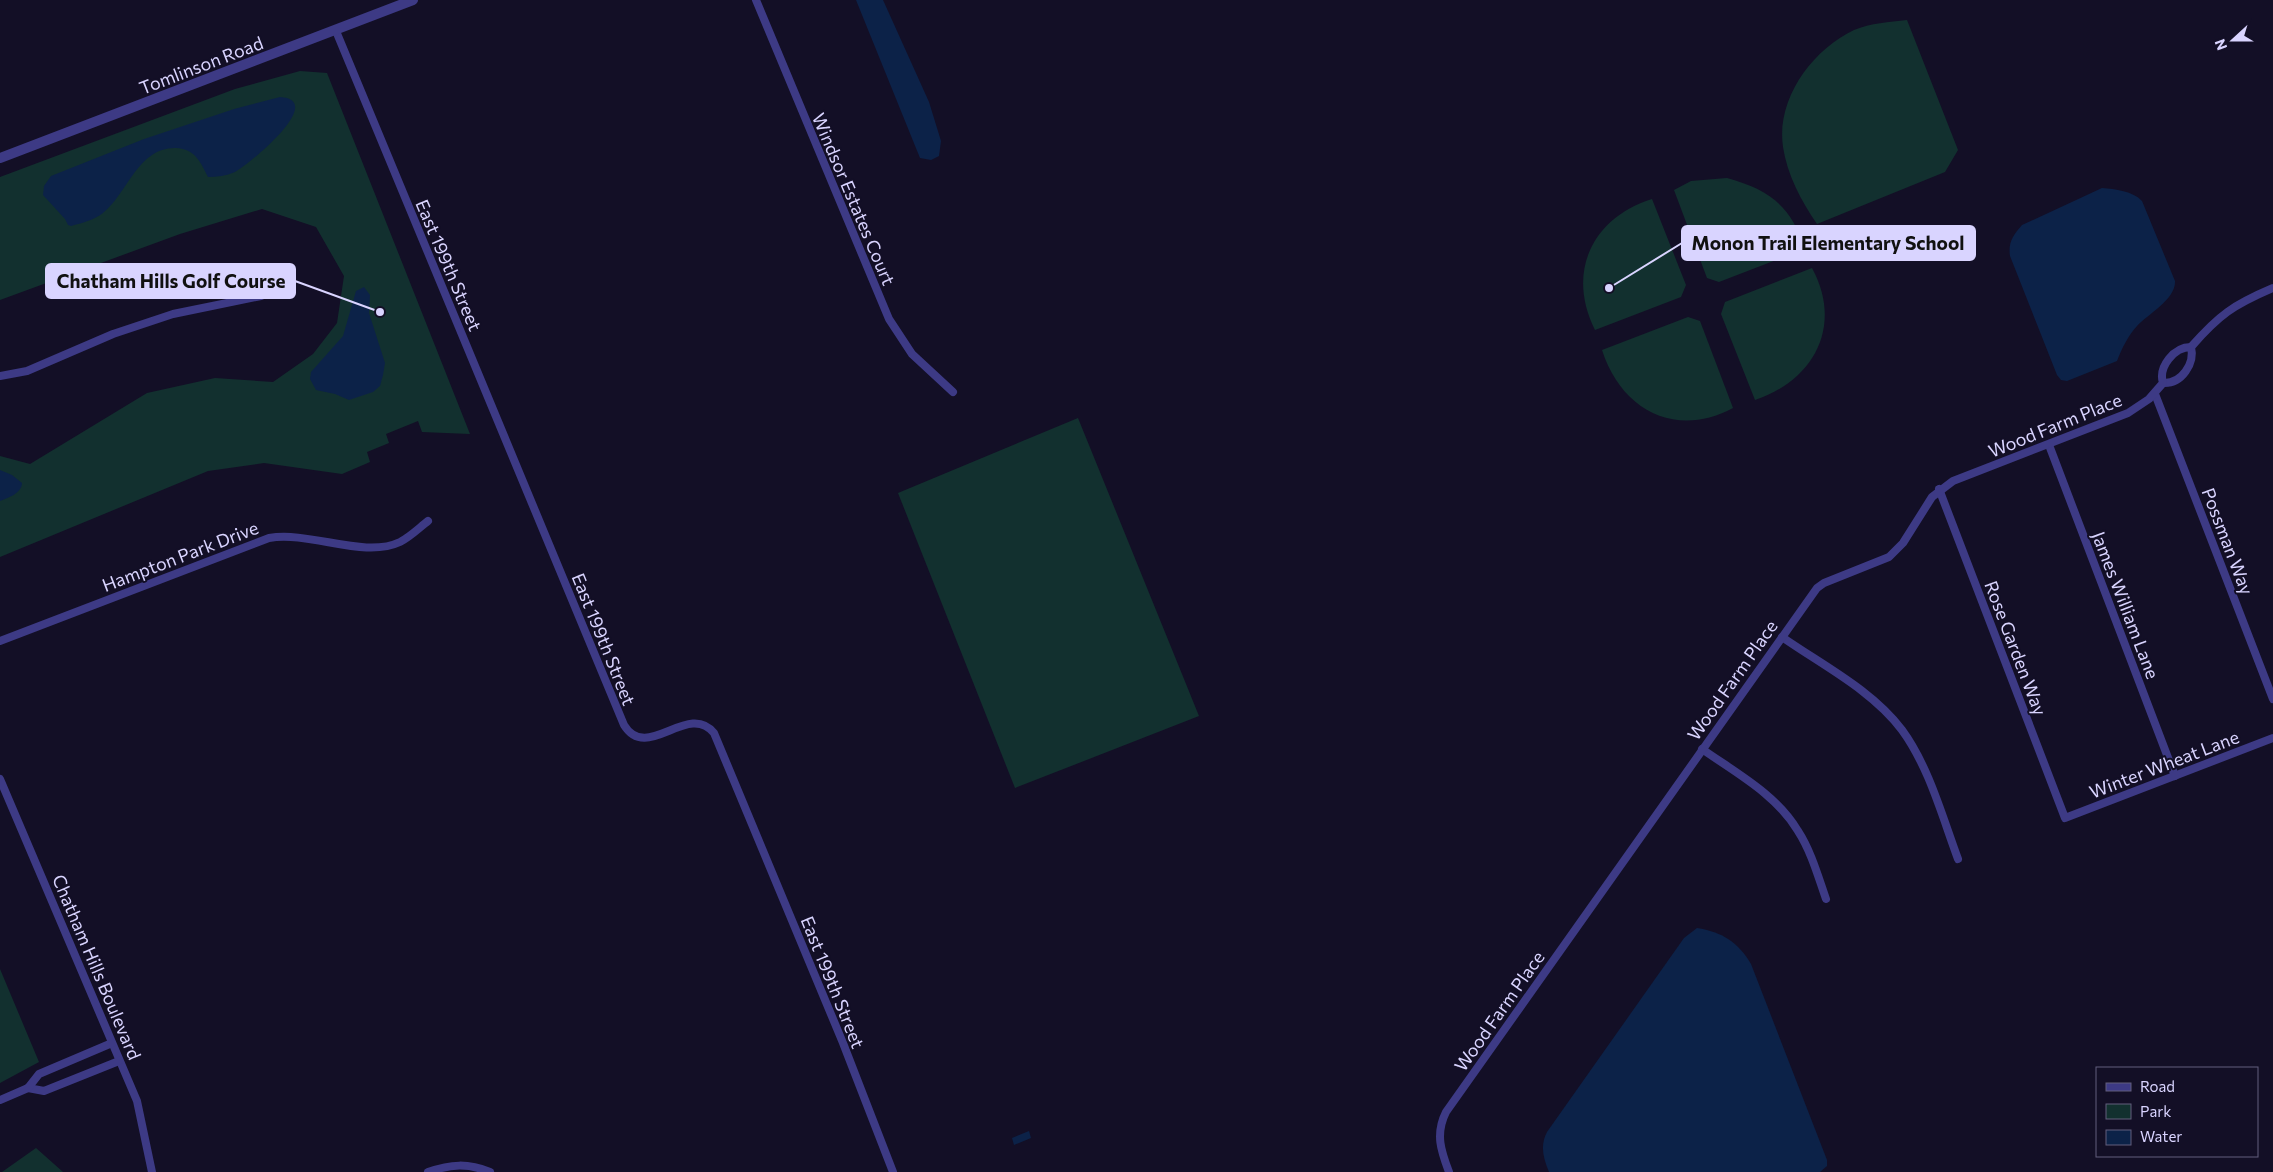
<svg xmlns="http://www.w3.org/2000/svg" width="2273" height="1172" font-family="Commissioner,sans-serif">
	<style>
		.green { fill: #12302f }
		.water { fill: #0c2248 }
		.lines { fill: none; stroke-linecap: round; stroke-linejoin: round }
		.minor { stroke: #3d3a85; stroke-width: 8 }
		.tertiary { stroke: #3d3a85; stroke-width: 10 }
		.labels { text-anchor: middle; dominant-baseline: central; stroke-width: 4; stroke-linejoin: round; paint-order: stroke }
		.street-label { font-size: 18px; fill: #d9d4ff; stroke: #130f26 }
		.leader { fill: none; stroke: #d9d4ff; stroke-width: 2 }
		.callout-dot { fill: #d9d4ff; stroke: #130f26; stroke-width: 2 }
		.callout { fill: #d9d4ff; stroke: #d9d4ff; stroke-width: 2 }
		.callout-label { font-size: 19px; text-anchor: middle; font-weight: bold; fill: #111 }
	</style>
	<rect width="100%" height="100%" fill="#130f26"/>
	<g class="green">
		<path d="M1907,20l51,130 -13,22 -128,52c-16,-23 -30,-50 -34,-77 -7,-48 29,-97 71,-117 17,-7 35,-8 53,-10z"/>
		<polygon points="300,71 327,73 470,434 422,432 418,421 386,434 389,443 367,452 370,462 342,474 264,463 208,471 0,557 0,456 30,464 147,393 215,378 273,382 313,354 337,323 344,276 316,227 262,209 180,234 0,300 0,177 235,89"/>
		<path d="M1727,178c43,12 64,28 78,71l-86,33 -12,-4 -33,-88 17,-9z"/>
		<path d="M1652,199l34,86 -5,12 -86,33c-29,-58 -3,-112 57,-131z"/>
		<path d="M1812,268c31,57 3,112 -57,132l-34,-86 4,-12z"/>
		<path d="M1688,317l12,4 33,87c-57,31 -112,2 -131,-58z"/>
		<polygon points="1078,418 1199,716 1015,788 898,493"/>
		<polygon points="0,969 39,1062 0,1083"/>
		<polygon points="36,1148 63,1172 2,1172"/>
	</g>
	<g class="water">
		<polygon points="856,0 883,0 929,102 941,141 939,156 931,160 920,158"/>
		<path d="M280,97c48,3 -32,68 -45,75 -9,4 -18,5 -27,5 -8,-16 -13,-28 -32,-29 -38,-1 -48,45 -73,65 -9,7 -21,10 -32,13l-3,-1 -3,-6 -22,-24 1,-9 7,-10 93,-37 90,-30z"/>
		<path d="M2102,188c13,1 31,3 40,13l33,80c1,18 -27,33 -38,45 -9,10 -15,22 -20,35l-50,20 -6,-1 -4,-5 -47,-119c-2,-13 3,-21 12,-31z"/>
		<polygon points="364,287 370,295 369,313 385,363 383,375 380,386 373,392 349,400 335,394 316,390 310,379 311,372 343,336 356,291"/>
		<path d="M0,470l12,5 10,8c0,10 -14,15 -22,18z"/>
		<path d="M1697,928c25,4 41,14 54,36l76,196v6l-7,6h-271c-6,-14 -9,-27 -2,-40l137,-194z"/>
		<polygon points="1029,1131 1031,1138 1014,1145 1012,1138"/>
	</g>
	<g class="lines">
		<g class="minor">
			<polyline points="756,0 889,319 912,354 953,392"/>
			<path d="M336,31l288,694c23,38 64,-24 90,8l129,310 50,129"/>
			<polyline points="0,376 27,371 113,334 173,314 261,296"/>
			<path d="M2163,383c19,1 32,-20 28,-36"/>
			<polyline points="2155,394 2273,699"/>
			<polyline points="2049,445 2175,776"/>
			<polyline points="1939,489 2065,818 2273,738"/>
			<path d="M1782,637c40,28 90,53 120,93 27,37 40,86 56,129"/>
			<path d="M0,641l269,-103c42,-7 95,21 131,4 10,-5 19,-14 28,-21"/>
			<path d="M1702,749c34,24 74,45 96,82 13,20 20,45 28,68"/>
			<polyline points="0,779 137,1101 152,1172"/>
			<polyline points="28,1088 44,1091 119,1061"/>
			<polyline points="0,1100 28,1088 39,1074 112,1043"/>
			<path d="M428,1172c23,-8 40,-9 62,0"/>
			<path d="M1449,1172c-8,-21 -14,-38 -3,-60l371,-524 7,-5 65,-26 14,-14 29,-46 21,-16 175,-68 21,-14 14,-16c-5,-16 11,-36 28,-36 28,-32 42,-42 82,-59"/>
		</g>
		<polyline class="tertiary" points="0,158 413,0"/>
	</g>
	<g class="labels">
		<g class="street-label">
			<text transform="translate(201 65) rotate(-21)">Tomlinson Road</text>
			<text transform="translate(854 199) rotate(67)">Windsor Estates Court</text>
			<text transform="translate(449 265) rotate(67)">East 199th Street</text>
			<text transform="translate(2055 425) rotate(-22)">Wood Farm Place</text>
			<text transform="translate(2228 541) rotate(69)">Possman Way</text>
			<text transform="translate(180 556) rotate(-21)">Hampton Park Drive</text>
			<text transform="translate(2126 605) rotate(69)">James William Lane</text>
			<text transform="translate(604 639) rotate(68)">East 199th Street</text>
			<text transform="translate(2016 648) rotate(69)">Rose Garden Way</text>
			<text transform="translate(1732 680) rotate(-55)">Wood Farm Place</text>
			<text transform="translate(2164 764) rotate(-21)">Winter Wheat Lane</text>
			<text transform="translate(97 967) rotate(67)">Chatham Hills Boulevard</text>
			<text transform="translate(833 982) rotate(68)">East 199th Street</text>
			<text transform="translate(1499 1011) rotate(-55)">Wood Farm Place</text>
		</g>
	</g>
	<path class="leader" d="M1609 288L1682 243M380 312L295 281"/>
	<g class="callout-dot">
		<circle cx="1609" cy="288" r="5"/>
		<circle cx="380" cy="312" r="5"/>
	</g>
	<g class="callout">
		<rect x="1682" y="226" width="293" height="34" rx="5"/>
		<rect x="46" y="264" width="249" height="34" rx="5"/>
	</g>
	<g class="callout-label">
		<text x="1828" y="250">Monon Trail Elementary School</text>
		<text x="171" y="288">Chatham Hills Golf Course</text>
	</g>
	<rect x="2096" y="1067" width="162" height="90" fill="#130f26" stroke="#625e7d"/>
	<rect x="2106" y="1083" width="25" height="8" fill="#3d3a85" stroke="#625e7d"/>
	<text x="2140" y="1092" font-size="15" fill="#d9d4ff">Road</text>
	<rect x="2106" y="1104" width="25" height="15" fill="#12302f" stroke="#625e7d"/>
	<text x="2140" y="1117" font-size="15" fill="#d9d4ff">Park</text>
	<rect x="2106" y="1130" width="25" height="15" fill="#0c2248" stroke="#625e7d"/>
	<text x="2140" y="1142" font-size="15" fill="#d9d4ff">Water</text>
	<g transform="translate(2233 40) rotate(249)" stroke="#130f26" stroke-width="4" paint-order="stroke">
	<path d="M0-4L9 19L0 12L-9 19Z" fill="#d9d4ff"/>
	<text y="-8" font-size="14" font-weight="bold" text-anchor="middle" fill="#d9d4ff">N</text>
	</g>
</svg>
